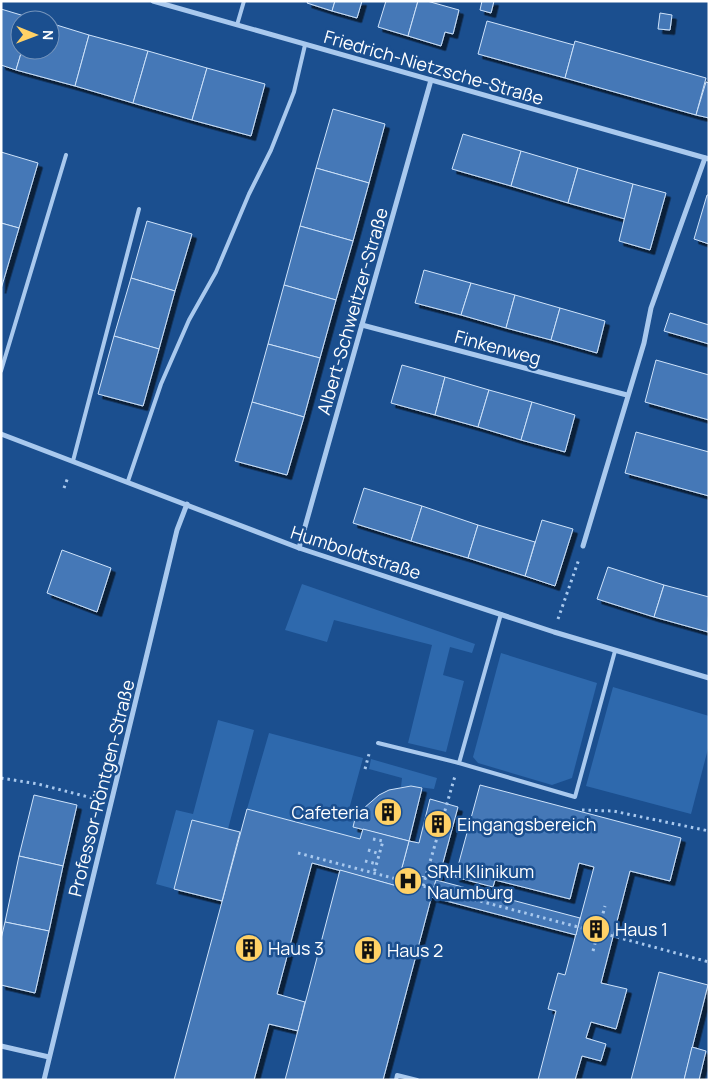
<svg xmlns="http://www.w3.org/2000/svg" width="710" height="1081" font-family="Manrope,sans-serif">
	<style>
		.green { fill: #2e69ad }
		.building { fill: #4478b7; stroke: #cfe3fa; filter: url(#shadow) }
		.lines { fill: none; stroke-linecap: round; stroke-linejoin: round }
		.path { stroke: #a9c9ee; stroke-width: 3; stroke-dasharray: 2.5 4; stroke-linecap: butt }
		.service { stroke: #a9c9ee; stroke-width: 4 }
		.minor { stroke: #a9c9ee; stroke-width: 5 }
		.labels { text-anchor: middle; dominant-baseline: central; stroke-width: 5; stroke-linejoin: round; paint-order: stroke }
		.street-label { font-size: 18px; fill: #fff; stroke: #1b4f8f }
		.poi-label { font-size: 18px; fill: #fff; stroke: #1b4f8f; text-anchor: start }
	</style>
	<defs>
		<filter id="shadow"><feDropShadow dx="4.5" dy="4.5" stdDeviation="0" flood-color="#0009"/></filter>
	</defs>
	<rect width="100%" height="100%" fill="#1b4f8f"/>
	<g class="green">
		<polygon points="302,584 475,644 472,653 450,647 443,675 464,681 446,752 408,743 432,645 334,620 327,642 285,630"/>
		<polygon points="501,653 597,683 572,778 552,785 478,763 473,757"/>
		<polygon points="613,687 709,716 709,745 691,814 586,786"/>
		<polygon points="218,720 254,730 228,829 192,820 174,889 156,884 176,810 193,814"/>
		<polygon points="269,733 363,758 348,813 356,815 363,829 360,839 247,809"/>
		<polygon points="371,759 437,778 434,789 411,786 401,787 402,778 369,769"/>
	</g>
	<g class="building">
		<polygon points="308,1 335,1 332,11 307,3"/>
		<polygon points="335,1 362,1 357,18 332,11"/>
		<polygon points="386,1 418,1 408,36 378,27"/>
		<polygon points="418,1 427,1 459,10 453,34 445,32 441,46 408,36"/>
		<polygon points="482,1 494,1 491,13 480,10"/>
		<polygon points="1,9 31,18 30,20 20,20 20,50 22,50 16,70 1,65"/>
		<polygon points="660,13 672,15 670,30 658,29"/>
		<polygon points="487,21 574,45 565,78 478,54"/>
		<polygon points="50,23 89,35 75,86 16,70 22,50 50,50"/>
		<polygon points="89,35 148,51 133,103 75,86"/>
		<polygon points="575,41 706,78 696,115 565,78"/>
		<polygon points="148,51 207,68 192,120 133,103"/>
		<polygon points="207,68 265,84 251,136 192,120"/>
		<polygon points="706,82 709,83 709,118 696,115"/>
		<polygon points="333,109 385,124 369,183 316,168"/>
		<polygon points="463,134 521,151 511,186 452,169"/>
		<polygon points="521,151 578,168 568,203 511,186"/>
		<polygon points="1,152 38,163 19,228 1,223"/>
		<polygon points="316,168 369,183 353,241 300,226"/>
		<polygon points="578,168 633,184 625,219 568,203"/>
		<polygon points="633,184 666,193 650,250 619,241"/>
		<polygon points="707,195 709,195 709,244 694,239"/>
		<polygon points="147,221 192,234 175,291 131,278"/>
		<polygon points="1,223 19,228 1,289"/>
		<polygon points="300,226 353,241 336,300 284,285"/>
		<polygon points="424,270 471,283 461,315 415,303"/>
		<polygon points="131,278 175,291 159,349 114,336"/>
		<polygon points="471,283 515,295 506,328 461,315"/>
		<polygon points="284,285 336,300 320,358 268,344"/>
		<polygon points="515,295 560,308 551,340 506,328"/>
		<polygon points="560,308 605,321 597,353 551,340"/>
		<polygon points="670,313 709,325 709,344 664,331"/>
		<polygon points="114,336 159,349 143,406 98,394"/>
		<polygon points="268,344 320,358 304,417 252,402"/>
		<polygon points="656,360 709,375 709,420 645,402"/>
		<polygon points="402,365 445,377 435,415 391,403"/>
		<polygon points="445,377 489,390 478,427 435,415"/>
		<polygon points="489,390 532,402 521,440 478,427"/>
		<polygon points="252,402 304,417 287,475 235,461"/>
		<polygon points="532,402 575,415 565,452 521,440"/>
		<polygon points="636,432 709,452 709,496 625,473"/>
		<polygon points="364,488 422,506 411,541 353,523"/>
		<polygon points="422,506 478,525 468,558 411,541"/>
		<polygon points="542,520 573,529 555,586 525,576"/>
		<polygon points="478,525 535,542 525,576 468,558"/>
		<polygon points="62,550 111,568 97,612 47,593"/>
		<polygon points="608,567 664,585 654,617 597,599"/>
		<polygon points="664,585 709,597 708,632 654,617"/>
		<polygon points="480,785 681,838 670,881 630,871 601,983 627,989 616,1029 591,1022 586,1038 606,1044 601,1061 582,1056 575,1080 538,1080 556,1011 548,1009 558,973 565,975 594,867 579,863 570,899 495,880 493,887 455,877"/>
		<polygon points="411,786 422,788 409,841 353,827 356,815 379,795 389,790"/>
		<polygon points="34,795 77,805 63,866 19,856"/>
		<polygon points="430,799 458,807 438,881 401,871 409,841 419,843"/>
		<polygon points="247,809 360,839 363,829 409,841 397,886 312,863 277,994 305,1002 298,1031 269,1024 254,1080 174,1080"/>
		<polygon points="192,820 240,832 222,901 174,889"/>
		<polygon points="19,856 63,866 49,931 5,922"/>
		<polygon points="340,870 397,886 401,871 436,880 383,1080 285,1080"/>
		<polygon points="436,880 580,918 576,935 431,897"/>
		<polygon points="5,922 49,931 35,993 1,985 1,939"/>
		<polygon points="659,972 708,985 684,1080 631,1080"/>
		<polygon points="692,1047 706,1051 699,1080 684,1080"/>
	</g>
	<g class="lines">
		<g class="path">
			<polyline points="64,488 68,477"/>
			<polyline points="558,619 579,559"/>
			<polyline points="365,769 369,754"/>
			<polyline points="1,778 38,784 96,799"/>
			<polyline points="582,810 613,811 709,831"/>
			<polyline points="373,839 383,841 374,873"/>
			<polyline points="368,850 380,854"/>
			<polyline points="298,853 597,932"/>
			<polyline points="365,861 377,864"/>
			<polyline points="423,886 455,776"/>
			<polyline points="598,932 709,962"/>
			<polyline points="593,951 605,906"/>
		</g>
		<g class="service">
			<polyline points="237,25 244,1"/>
			<polyline points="1,371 66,155"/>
			<polyline points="73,461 139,209"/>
			<polyline points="128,481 161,384 189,320 216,272 249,194 271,150 294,92 305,45"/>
			<polyline points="501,614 459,763 575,797 615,651"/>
			<polyline points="378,743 459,763"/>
			<polyline points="396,1080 397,1075 417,1080"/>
		</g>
		<g class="minor">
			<polyline points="153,1 709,159"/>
			<polyline points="362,325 627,395"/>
			<polyline points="1,434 299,548 554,632 709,678"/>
			<polyline points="583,546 644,343 651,308 705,158"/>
			<polyline points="299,548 431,80"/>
			<polyline points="1,1046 49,1057"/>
			<polyline points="44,1080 177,530 187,504"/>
		</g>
	</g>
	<defs>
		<symbol id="building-disc" viewBox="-11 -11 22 22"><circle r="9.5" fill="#ffd166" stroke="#1b4f8f"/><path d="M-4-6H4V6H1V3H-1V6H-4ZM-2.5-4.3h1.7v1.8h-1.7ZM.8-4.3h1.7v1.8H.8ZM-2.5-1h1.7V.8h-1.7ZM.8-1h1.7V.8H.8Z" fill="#111"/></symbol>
		<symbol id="hospital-disc" viewBox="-11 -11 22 22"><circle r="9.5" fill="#ffd166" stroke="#1b4f8f"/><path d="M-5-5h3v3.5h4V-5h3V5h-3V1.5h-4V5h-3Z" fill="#111"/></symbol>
	</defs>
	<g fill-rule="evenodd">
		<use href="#building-disc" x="372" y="796" width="32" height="32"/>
		<use href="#building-disc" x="422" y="808" width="32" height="32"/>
		<use href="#hospital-disc" x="392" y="865" width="32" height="32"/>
		<use href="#building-disc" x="580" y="913" width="32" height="32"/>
		<use href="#building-disc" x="233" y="932" width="32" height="32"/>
		<use href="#building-disc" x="352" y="934" width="32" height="32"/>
	</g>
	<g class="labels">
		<g class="street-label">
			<text transform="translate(434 67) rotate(16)">Friedrich-Nietzsche-Straße</text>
			<text transform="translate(352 311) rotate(-74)">Albert-Schweitzer-Straße</text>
			<text transform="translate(498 347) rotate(15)">Finkenweg</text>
			<text transform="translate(356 552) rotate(18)">Humboldtstraße</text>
			<text transform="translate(101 788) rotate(-76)">Professor-Röntgen-Straße</text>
		</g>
		<g class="poi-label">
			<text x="369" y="812" text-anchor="end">Cafeteria</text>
			<text x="457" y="824">Eingangsbereich</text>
			<text x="427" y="871">SRH Klinikum<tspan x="427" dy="21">Naumburg</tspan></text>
			<text x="615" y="929">Haus 1</text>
			<text x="268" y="948">Haus 3</text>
			<text x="387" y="950">Haus 2</text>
		</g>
	</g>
	<rect width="710" height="1081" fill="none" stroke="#ffffff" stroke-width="5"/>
	<g transform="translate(35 35) rotate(91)"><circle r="24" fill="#1b4f8f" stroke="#7695bc"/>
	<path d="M0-4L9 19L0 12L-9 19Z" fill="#ffd166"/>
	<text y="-8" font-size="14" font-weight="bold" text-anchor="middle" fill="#ffffff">N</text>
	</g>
</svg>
